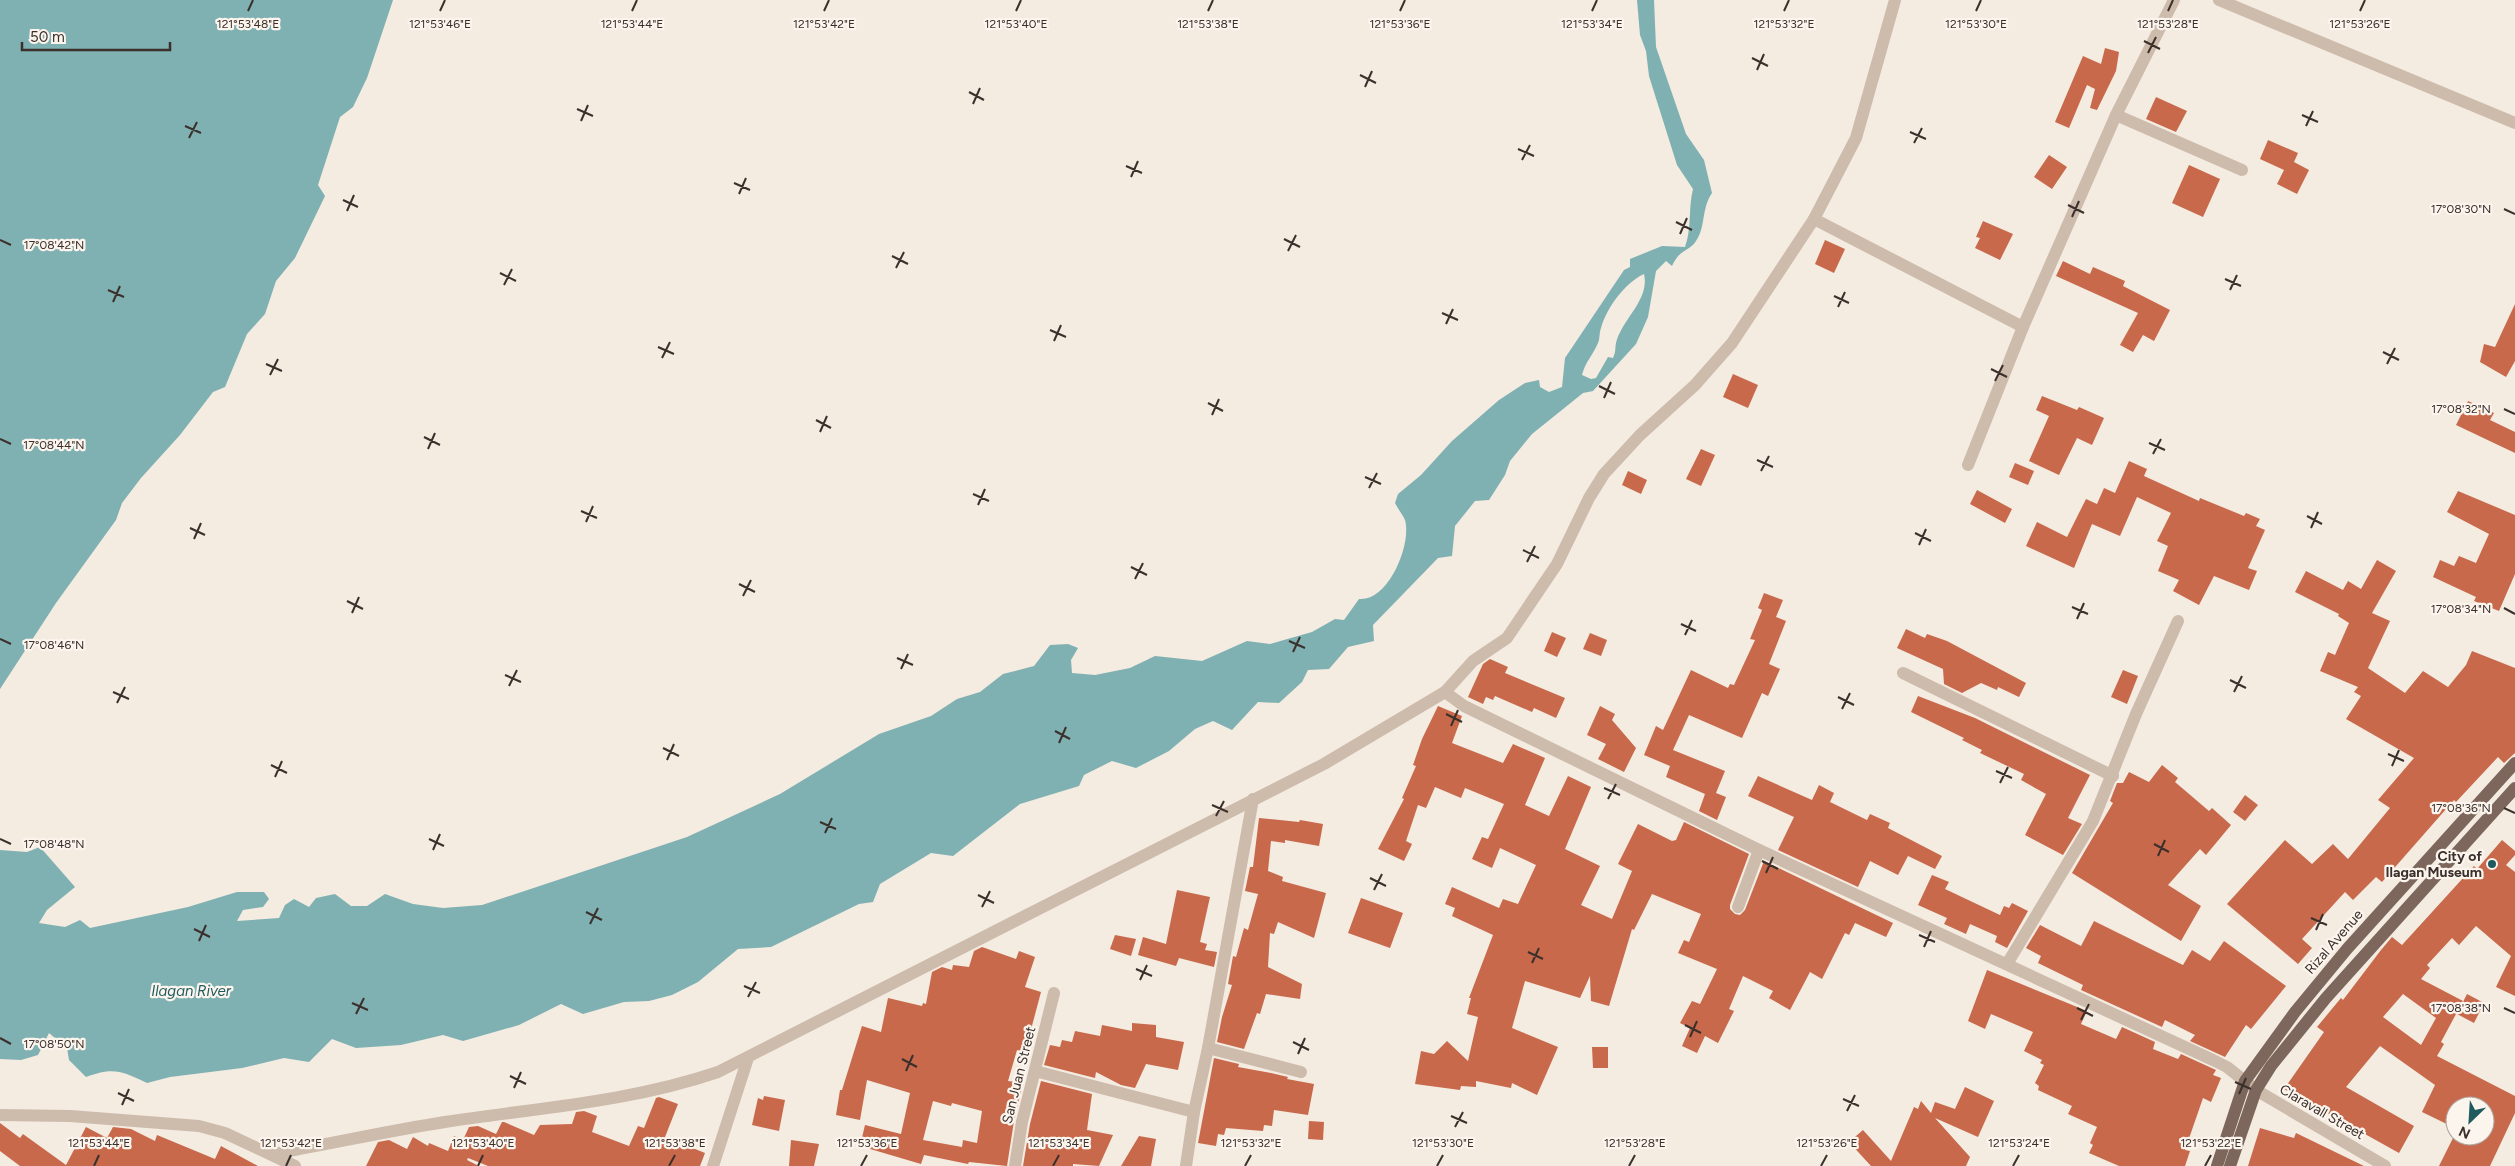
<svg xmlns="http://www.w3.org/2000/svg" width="2515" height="1166" font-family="Figtree,sans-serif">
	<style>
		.water { fill: #7fb0b2; fill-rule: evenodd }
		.building { fill: #c8694b; fill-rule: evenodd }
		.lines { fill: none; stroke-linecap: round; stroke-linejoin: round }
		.minor { stroke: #cdbbac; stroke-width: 12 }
		.major { stroke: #7d675c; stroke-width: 12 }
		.ticks { fill: none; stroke: #3b302b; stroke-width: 2 }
		.poi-dot { fill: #1f5a5e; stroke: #fbf5ee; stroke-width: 2 }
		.labels { text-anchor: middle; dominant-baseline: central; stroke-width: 4.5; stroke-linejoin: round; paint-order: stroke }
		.poi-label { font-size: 14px; font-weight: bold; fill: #3b302b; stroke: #fbf5ee; text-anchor: end }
		.street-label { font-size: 14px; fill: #3b302b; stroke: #fbf5ee }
		.water-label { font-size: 15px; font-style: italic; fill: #1f5a5e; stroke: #fbf5ee }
		.ticks-label { font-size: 12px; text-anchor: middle; fill: #3b302b; stroke: #fbf5ee; stroke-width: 4.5; stroke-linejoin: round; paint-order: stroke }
	</style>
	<rect width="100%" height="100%" fill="#f4ebe1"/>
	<g class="water">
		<polygon points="0,0 393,0 367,78 353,107 340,117 318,185 325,196 295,258 276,281 265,314 247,334 225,387 213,392 180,435 141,478 122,503 116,520 56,603 0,689"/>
		<path d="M1637,0h17l2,47 30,87 18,26 8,33c-11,16 -6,34 -16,48 -7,11 -16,7 -24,25l-6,-5 -10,10 -8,46 -12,27 -43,47 -10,2 -51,41 -22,27 -5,14 -16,25 -14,1 -20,25 -3,30 -14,2 -65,67 1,16 -26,6 -19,22 -21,1 -6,12 -23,21 -21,-1 -26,28 -19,-9 -18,8 -26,22 -33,17 -24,-7 -28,14 -5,11 -59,18 -67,52 -22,-3 -51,31 -7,18 -14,2 -88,43 -33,2 -40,33 -26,13 -23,6 -25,1 -41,12 -22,-10 -42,21 -56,16 -20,-6 -42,10 -45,3 -24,-9 -23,23 -25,-4 -42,10 -72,9 -23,6c-26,-12 -33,-16 -61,-6l-17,-17 -2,-12 -18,-15 -11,22 -17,5 -21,-1v-209l27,2 13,-5 35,40 -28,23 -8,13 26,4 15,-7 10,8 98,-21 49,-15h27l5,7 -6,8 -20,3 -6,11 42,-3 6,-13 9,-6 15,8 7,-9 19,-4 16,12h16l18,-12 28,10 30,4 39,-3 205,-68 93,-43 99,-60 52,-18 26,-17 23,-7 23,-18 31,-8 16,-21 18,-1 10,4 -7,12 1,13 23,2 35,-7 25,-12 47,5 45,-20 23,3 42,-12 23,-13 9,1 15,-21c29,3 53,-54 46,-79 -2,-5 -7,-11 -10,-17l3,-9 23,-19 31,-34 47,-41 26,-17 14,-3 1,7 9,5 13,-5 3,-29 59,-88 6,-3v-8l32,-13 23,1c7,-19 3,-38 8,-58l-16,-24 -28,-89 -3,-25 -6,-16zM1644,274c6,26 -22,45 -28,69 -1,5 0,9 -3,15l-5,-1 -12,21 -5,1 -9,-4c3,-13 11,-20 16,-32 2,-4 1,-10 3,-15 6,-21 24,-45 43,-54z"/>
	</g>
	<g class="building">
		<polygon points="2105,48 2119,52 2116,71 2097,110 2090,108 2095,89 2087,85 2069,128 2055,122 2083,56 2101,64"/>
		<polygon points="2156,97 2187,111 2176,132 2146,119"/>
		<polygon points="2268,140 2298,153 2294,162 2309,170 2297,194 2277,184 2284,170 2260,159"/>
		<polygon points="2049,155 2067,167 2052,189 2034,177"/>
		<polygon points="2189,165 2220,179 2203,217 2172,203"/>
		<polygon points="1983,221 2013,234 2000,260 1975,248 1980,238 1976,237"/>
		<polygon points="1825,240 1845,249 1834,273 1815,264"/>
		<polygon points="2063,261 2090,274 2093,267 2125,281 2123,286 2170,310 2154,341 2143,335 2133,352 2120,345 2138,313 2056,276"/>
		<polygon points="2515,304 2515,361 2506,377 2480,362 2484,344 2495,347"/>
		<polygon points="1733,374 1758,385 1748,408 1723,397"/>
		<polygon points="2042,396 2077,410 2079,407 2104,418 2092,445 2077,438 2059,475 2029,461 2049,416 2036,410"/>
		<polygon points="2468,401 2494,413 2490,420 2515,432 2515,453 2456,425"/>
		<polygon points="1701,449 1715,455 1701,486 1686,479"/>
		<polygon points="2129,461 2147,469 2144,476 2199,501 2200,498 2244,516 2246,513 2260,519 2256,526 2265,530 2248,568 2257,571 2249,590 2214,576 2199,605 2173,591 2179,580 2158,571 2168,546 2157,541 2171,513 2137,497 2120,536 2092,524 2074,568 2026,546 2037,522 2067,537 2086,499 2097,504 2104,488 2115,493"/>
		<polygon points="2015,463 2034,471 2028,485 2009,477"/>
		<polygon points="1628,471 1647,480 1641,494 1622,485"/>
		<polygon points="1977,490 2012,509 2005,523 1970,504"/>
		<polygon points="2458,491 2515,515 2515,574 2499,611 2474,601 2476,597 2433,577 2440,560 2454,566 2459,556 2476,563 2489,534 2447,512"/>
		<polygon points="2377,560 2396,571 2372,613 2390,621 2368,668 2405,693 2423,671 2448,687 2466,665 2472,651 2515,668 2515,753 2504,763 2498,757 2456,802 2454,800 2382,882 2376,877 2353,900 2345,892 2302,939 2312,948 2298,964 2227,904 2285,840 2312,864 2333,844 2348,859 2390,808 2378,800 2414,758 2346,719 2361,696 2354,692 2358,687 2320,671 2328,652 2335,655 2349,623 2338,616 2339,614 2295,592 2306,571 2343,590 2348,581 2361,589"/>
		<polygon points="1764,593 1783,600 1776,617 1786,621 1769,664 1780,669 1768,696 1762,693 1742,738 1689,715 1673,750 1725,771 1716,793 1726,797 1717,820 1699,811 1705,794 1666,777 1670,766 1644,755 1656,726 1663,730 1691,670 1728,688 1730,684 1734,685 1755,640 1750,639 1762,610 1758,608"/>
		<polygon points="1906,629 1925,638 1927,634 1947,641 2026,683 2019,697 1998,687 1997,690 1981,683 1962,693 1944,684 1943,669 1897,648"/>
		<polygon points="1552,632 1566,638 1557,657 1544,651"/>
		<polygon points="1590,633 1607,640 1601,656 1583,649"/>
		<polygon points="1490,659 1508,667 1505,673 1565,698 1556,718 1534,708 1532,712 1495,696 1493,700 1486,697 1483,704 1468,697 1483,664"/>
		<polygon points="2123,670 2138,676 2127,704 2111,697"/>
		<polygon points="1918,696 1975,718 2090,775 2068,818 2082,824 2063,855 2025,835 2046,794 2021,780 2024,774 1980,753 1982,750 1962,740 1964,738 1911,712"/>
		<polygon points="1438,706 1462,716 1452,743 1503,763 1513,744 1545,758 1525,805 1549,816 1568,776 1591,787 1565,849 1600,866 1581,905 1612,919 1632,871 1618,864 1638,824 1672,841 1676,840 1684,822 1749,854 1730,905 1730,909 1735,914 1740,915 1745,910 1764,861 1893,923 1886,937 1855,923 1849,935 1845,933 1822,979 1810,972 1790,1010 1769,998 1773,991 1743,976 1729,1009 1734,1011 1718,1043 1705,1036 1697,1053 1682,1046 1690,1028 1680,1023 1692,1001 1700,1004 1717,969 1678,953 1684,940 1689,942 1701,914 1652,894 1634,930 1632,929 1609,1006 1591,1001 1590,976 1580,998 1525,981 1512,1028 1558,1047 1537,1095 1512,1083 1511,1088 1476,1081 1476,1087 1461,1086 1460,1090 1415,1084 1421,1051 1434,1054 1447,1041 1468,1061 1478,1017 1467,1014 1471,998 1469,998 1493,935 1452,916 1455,908 1445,904 1452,887 1499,908 1503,899 1518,904 1536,865 1500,848 1492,868 1472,859 1482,837 1488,839 1504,804 1465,788 1461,798 1435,787 1426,808 1418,805 1406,841 1412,844 1404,861 1378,849 1404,799 1402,798 1416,766 1413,765 1422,739"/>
		<polygon points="1600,706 1615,714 1612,720 1636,748 1624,772 1598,759 1606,744 1587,735"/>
		<polygon points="2162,765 2178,778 2175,782 2209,811 2212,808 2231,825 2206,855 2200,849 2168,885 2201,906 2181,941 2072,873 2113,803 2110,801 2117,783 2123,783 2129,772 2149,782"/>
		<polygon points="1758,776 1812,800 1819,785 1834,793 1830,802 1867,820 1870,814 1890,823 1888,828 1942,856 1935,869 1908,856 1898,875 1870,861 1858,887 1778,850 1794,817 1748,796"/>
		<polygon points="2245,795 2258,805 2245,821 2233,812"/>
		<polygon points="1259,818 1299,822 1300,820 1323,824 1319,846 1285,840 1285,843 1271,841 1268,871 1283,877 1282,881 1326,893 1314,938 1278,922 1274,934 1270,933 1268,967 1302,984 1300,999 1266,994 1260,1014 1257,1013 1244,1049 1217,1042 1222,1017 1232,985 1228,984 1233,956 1236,957 1244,928 1248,930 1258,894 1245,891 1250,867 1253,867"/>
		<path d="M2502,840l13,11v4l-9,10 9,7v124l-19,-9 15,-31 -35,-30 -17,19 -7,-7 -25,27 3,3 -9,11 42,22 -22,41 3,2 -7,12 78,40v17l-25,53h-51l15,-30h31v-30h-30v22l-33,-16 13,-27 -55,-39 -34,41 68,39 -15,27 -115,-64 40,-57 -7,-5 24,-29 2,2 38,-50 11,-13 10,8 72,-79 3,3zM2403,994l33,24 -15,27 -38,-28z"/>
		<polygon points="1932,875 1949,882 1945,889 2000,915 2004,906 2009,908 2012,903 2028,911 2007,948 1995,942 1997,936 1970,924 1966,934 1944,924 1947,918 1918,905"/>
		<polygon points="1177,890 1210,897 1200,942 1207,944 1205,950 1217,952 1214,967 1179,958 1176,966 1138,955 1143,937 1166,944"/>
		<polygon points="1361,898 1403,913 1390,948 1348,933"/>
		<polygon points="2094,921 2183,965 2192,950 2210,961 2224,941 2286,986 2251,1029 2246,1025 2225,1057 2190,1041 2195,1035 2165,1020 2162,1027 2081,990 2083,985 2038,963 2041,956 2026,948 2040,925 2081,946"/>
		<polygon points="1115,935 1136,939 1131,956 1110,949"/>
		<path d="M982,947l34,12 3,-8 16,6 -10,30 16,5 -16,60 -8,-2 -9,31 15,2 -9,38 -7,45 -38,-4 -1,2 -44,-9 -3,9 -61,-18 5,-21 36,9 9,-41 -43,-13 -7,40 -24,-5 4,-25h2l20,-64 19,6 7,-34 34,8 1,-3 3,1 6,-32 10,-5 10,3 1,-5 16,2 5,-16zM933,1101l18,5 1,-3 30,8 -5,32 -14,-3 -1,7 -39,-7z"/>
		<polygon points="1987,970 2087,1011 2081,1024 2116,1039 2122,1027 2155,1042 2153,1049 2178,1059 2181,1054 2216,1070 2213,1075 2221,1078 2211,1102 2203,1098 2185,1150 2190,1151 2185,1166 2119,1166 2089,1153 2093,1145 2090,1143 2097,1127 2068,1114 2072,1106 2038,1090 2039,1086 2035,1083 2044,1065 2040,1063 2042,1060 2024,1051 2033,1032 1991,1014 1985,1029 1968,1021"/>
		<polygon points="2467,994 2484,1003 2474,1023 2457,1014"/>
		<polygon points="1132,1023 1156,1025 1156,1037 1184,1042 1178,1070 1146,1064 1135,1088 1121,1085 1096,1072 1095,1078 1044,1065 1050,1045 1060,1047 1062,1040 1072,1042 1075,1031 1100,1036 1102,1025 1132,1031"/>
		<polygon points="1592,1047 1608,1047 1608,1068 1593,1068"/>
		<polygon points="1214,1058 1239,1064 1238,1067 1271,1073 1288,1077 1287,1079 1314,1084 1308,1115 1274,1110 1272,1126 1264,1125 1263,1131 1226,1128 1224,1135 1218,1134 1216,1146 1198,1143"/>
		<polygon points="1041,1081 1092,1094 1087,1130 1113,1135 1099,1166 1073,1164 1073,1166 1023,1166 1030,1124"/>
		<polygon points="1965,1087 1994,1101 1978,1137 1935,1118 1970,1157 1966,1166 1871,1166 1849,1142 1863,1130 1891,1161 1914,1107 1918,1109 1921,1101 1931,1113 1935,1102 1955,1109"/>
		<polygon points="764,1096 785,1100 779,1131 752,1125 758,1098 763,1100"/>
		<polygon points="659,1097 678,1104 665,1137 705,1153 700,1166 488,1166 468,1158 467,1160 479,1166 366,1166 378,1142 389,1140 407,1149 413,1137 428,1146 429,1143 448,1151 454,1136 463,1140 469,1127 478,1126 496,1134 502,1122 504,1122 534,1135 540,1125 572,1124 576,1112 584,1111 597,1116 592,1132 629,1146 638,1126 644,1128 656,1098"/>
		<polygon points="1309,1121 1324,1122 1323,1140 1308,1139"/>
		<polygon points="0,1123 20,1138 23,1134 66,1165 86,1127 107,1138 113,1127 131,1129 155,1141 157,1135 215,1159 221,1146 258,1166 20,1166 0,1151"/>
		<polygon points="2260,1128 2294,1138 2296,1133 2364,1166 2248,1166"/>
		<polygon points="1139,1136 1156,1139 1151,1166 1121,1166"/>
		<polygon points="791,1140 819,1144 814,1166 789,1166"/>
	</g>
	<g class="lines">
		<g class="minor">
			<polyline points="2219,0 2515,123"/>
			<polyline points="2116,115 2242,170"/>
			<polyline points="1814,219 2023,327"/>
			<polyline points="1968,465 2023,327 2116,115 2174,0"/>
			<polyline points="1903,673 2113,776"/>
			<polyline points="1445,692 1464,706 1759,850 2213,1060 2227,1067 2256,1090 2385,1166"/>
			<polyline points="1738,907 1759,850"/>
			<polyline points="2007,964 2093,821 2136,714 2178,621"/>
			<polyline points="1208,1048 1301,1072"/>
			<polyline points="1035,1071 1194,1112"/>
			<polyline points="0,1115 70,1116 199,1126 225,1133 295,1166"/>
			<path d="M273,1154c57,-10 114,-23 172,-32 92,-14 185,-20 273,-50l606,-308 121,-72 28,-31 34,-23 50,-74 32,-66 15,-24 36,-39 55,-50 37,-42 82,-124 42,-81 39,-138"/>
			<polyline points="713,1166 748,1058"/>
			<polyline points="1015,1166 1022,1122 1054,993"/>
			<polyline points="1186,1166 1194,1112 1208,1048 1253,799"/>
		</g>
		<g class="major">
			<polyline points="2217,1166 2245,1081 2295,1012 2347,949 2515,763"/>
			<polyline points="2230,1166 2256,1090 2271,1066 2326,998 2515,788"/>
		</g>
	</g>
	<path class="ticks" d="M248,11l5,-11M440,11l5,-11M632,11l5,-11M824,11l5,-11M1016,11l5,-11M1208,11l5,-11M1400,11l5,-11M1592,11l5,-11M1784,11l5,-11M1976,11l5,-11M2168,11l5,-11M2360,11l5,-11M2144,41l16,8M2148,53l8,-16M1752,58l16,8M1757,70l7,-16M1360,75l16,8M1365,87l7,-16M969,92l15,8M973,104l7,-16M577,109l16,7M2302,115l16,7M581,121l7,-16M185,126l16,7M2306,126l7,-15M1910,132l16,7M189,138l8,-16M1914,143l8,-15M1518,149l16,7M1522,160l8,-15M1126,166l16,7M1131,177l7,-16M734,183l16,7M739,194l7,-16M343,200l15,7M2068,205l16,8M2504,209l11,5M347,211l7,-16M2072,217l7,-16M1676,222l16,8M1680,234l7,-16M1284,239l16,8M0,240l11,5M1288,251l8,-16M892,256l16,8M896,268l8,-16M500,273l16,8M2225,279l16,7M504,285l8,-16M108,290l16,7M2230,290l7,-15M1834,296l15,7M113,302l7,-16M1838,307l7,-15M1442,313l16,7M1446,324l7,-15M1050,330l16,7M1054,341l7,-16M658,347l16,7M2383,352l16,8M662,358l8,-16M266,364l16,7M2387,364l8,-16M1991,369l16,8M270,375l8,-16M1995,381l8,-16M1599,386l16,8M1604,398l7,-16M1208,403l15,8M2504,409l11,5M1212,415l7,-16M816,420l15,8M820,432l7,-16M424,437l16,8M0,439l11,5M2149,443l16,7M428,449l7,-16M2153,454l8,-15M1757,460l16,7M1761,471l8,-15M1365,477l16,7M1369,488l8,-15M973,494l16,7M978,505l7,-16M581,511l16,7M2307,516l15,8M586,522l7,-16M190,528l15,7M2311,528l7,-16M1915,533l16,8M194,539l7,-16M1919,545l7,-16M1523,550l16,8M1527,562l8,-16M1131,567l16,8M1135,579l8,-16M739,584l16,8M743,596l8,-16M347,601l16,8M2072,607l16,7M2504,608l11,6M352,613l7,-16M2077,619l7,-16M1681,624l15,7M1685,635l7,-15M0,639l11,5M1289,641l16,7M1293,652l7,-15M897,658l16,7M901,669l7,-15M505,675l16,7M2230,680l16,8M509,686l8,-16M113,692l16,7M2234,692l8,-16M1838,697l16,8M117,703l8,-16M1842,709l8,-16M1446,714l16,8M1451,726l7,-16M1055,731l15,8M1059,743l7,-16M663,748l16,8M2388,754l16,7M667,760l7,-16M271,765l16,8M2392,766l7,-16M1996,771l16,7M275,777l7,-16M2000,783l8,-16M1604,788l16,7M1608,799l8,-15M1212,805l16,7M2504,808l11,5M1216,816l8,-15M820,822l16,7M825,833l7,-15M0,839l11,5M429,839l15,7M2154,844l15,8M433,850l7,-16M2158,856l7,-16M1762,861l16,8M1766,873l7,-16M1370,878l16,8M1374,890l8,-16M978,895l16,8M982,907l8,-16M586,912l16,8M2311,918l16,7M590,924l8,-16M194,929l16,8M2316,930l7,-16M1919,935l16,7M199,941l7,-16M1924,947l7,-16M1528,952l15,7M1532,963l7,-15M1136,969l16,7M1140,980l7,-15M744,986l16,7M748,997l8,-15M352,1003l16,7M2077,1008l16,8M2504,1008l11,5M356,1014l8,-16M2081,1020l8,-16M1685,1025l16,8M1690,1037l7,-16M0,1038l11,6M1293,1042l16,8M1298,1054l7,-16M902,1059l15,8M906,1071l7,-16M510,1076l16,8M2235,1082l16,7M514,1088l7,-16M118,1093l16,8M2239,1094l7,-16M1843,1099l16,7M122,1105l7,-16M1847,1111l8,-16M1451,1116l16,7M1455,1127l8,-15M94,1166l5,-11M286,1166l5,-11M478,1166l5,-11M669,1166l6,-11M861,1166l6,-11M1053,1166l6,-11M1245,1166l6,-11M1437,1166l6,-11M1629,1166l6,-11M1821,1166l6,-11M2013,1166l6,-11M2205,1166l6,-11"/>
	<circle class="poi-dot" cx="2492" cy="864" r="5"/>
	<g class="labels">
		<g class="poi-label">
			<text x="2482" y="856">City of<tspan x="2482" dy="16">Ilagan Museum</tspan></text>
		</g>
		<g class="street-label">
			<text transform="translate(2334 942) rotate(-49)">Rizal Avenue</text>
			<text transform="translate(1019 1075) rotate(-76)">San Juan Street</text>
			<text transform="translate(2322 1112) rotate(30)">Claravall Street</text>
		</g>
		<g class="water-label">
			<text x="191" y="991">Ilagan River</text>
		</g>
	</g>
	<g class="ticks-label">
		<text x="248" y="28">121°53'48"E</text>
		<text x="440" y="28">121°53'46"E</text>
		<text x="632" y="28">121°53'44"E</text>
		<text x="824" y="28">121°53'42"E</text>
		<text x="1016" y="28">121°53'40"E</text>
		<text x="1208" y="28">121°53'38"E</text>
		<text x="1400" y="28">121°53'36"E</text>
		<text x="1592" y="28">121°53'34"E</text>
		<text x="1784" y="28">121°53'32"E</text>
		<text x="1976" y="28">121°53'30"E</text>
		<text x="2168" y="28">121°53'28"E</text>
		<text x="2360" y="28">121°53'26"E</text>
		<text x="2461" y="213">17°08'30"N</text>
		<text x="54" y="249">17°08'42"N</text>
		<text x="2461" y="413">17°08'32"N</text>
		<text x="54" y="449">17°08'44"N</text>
		<text x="2461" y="613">17°08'34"N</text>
		<text x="54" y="649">17°08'46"N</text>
		<text x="2461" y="812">17°08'36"N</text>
		<text x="54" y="848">17°08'48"N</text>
		<text x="2461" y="1012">17°08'38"N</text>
		<text x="54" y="1048">17°08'50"N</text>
		<text x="99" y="1147">121°53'44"E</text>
		<text x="291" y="1147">121°53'42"E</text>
		<text x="483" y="1147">121°53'40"E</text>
		<text x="675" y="1147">121°53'38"E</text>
		<text x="867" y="1147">121°53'36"E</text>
		<text x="1059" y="1147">121°53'34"E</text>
		<text x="1251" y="1147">121°53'32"E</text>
		<text x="1443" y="1147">121°53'30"E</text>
		<text x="1635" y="1147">121°53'28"E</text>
		<text x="1827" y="1147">121°53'26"E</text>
		<text x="2019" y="1147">121°53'24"E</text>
		<text x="2211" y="1147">121°53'22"E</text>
	</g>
	<g transform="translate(2470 1121) rotate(205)"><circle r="24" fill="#fbf5ee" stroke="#aea6a0"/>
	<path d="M0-4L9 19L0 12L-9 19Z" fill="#1f5a5e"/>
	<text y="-8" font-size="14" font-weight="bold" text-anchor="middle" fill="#3b302b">N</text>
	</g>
	<path d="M22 42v8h148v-8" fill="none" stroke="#3b302b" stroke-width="2.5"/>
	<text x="30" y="42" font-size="15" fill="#3b302b" stroke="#fbf5ee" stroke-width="4" paint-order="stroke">50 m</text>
</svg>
